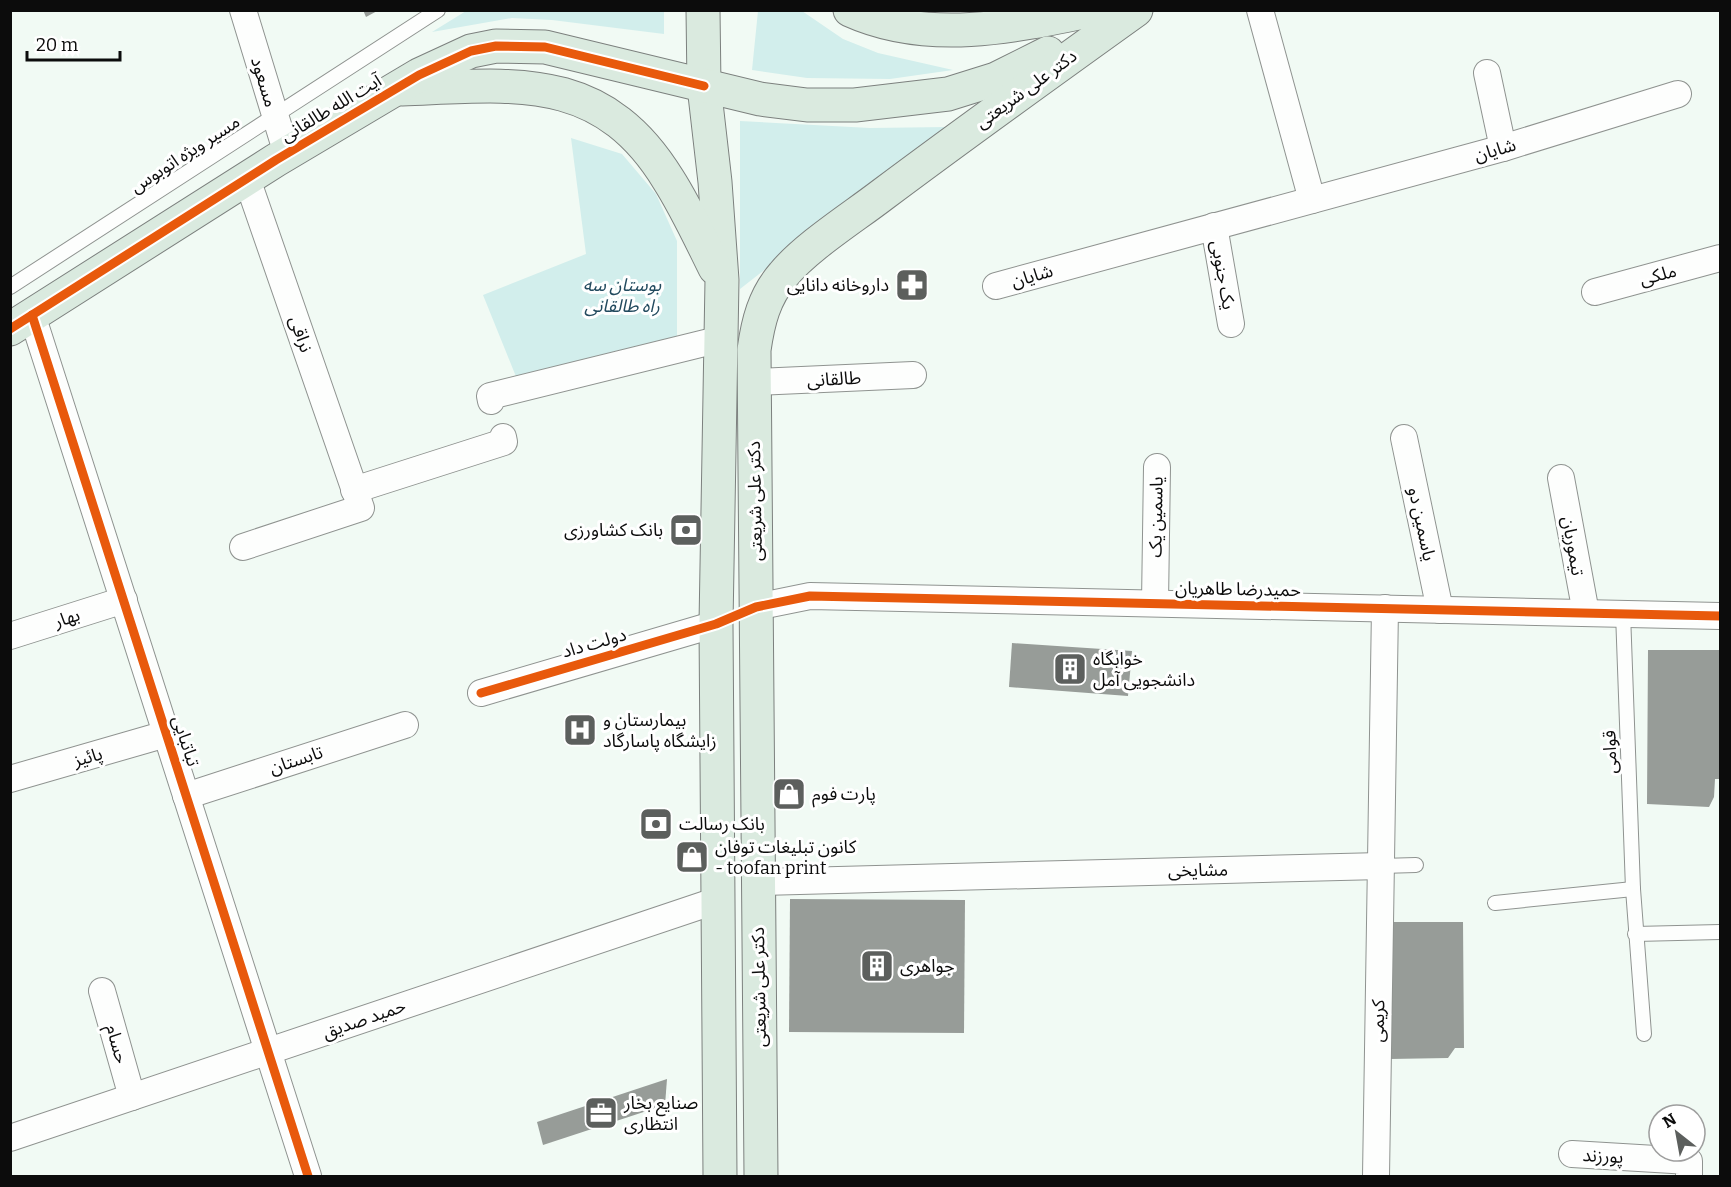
<svg xmlns="http://www.w3.org/2000/svg" width="1731" height="1187" font-family="Bitter,'Noto Sans Arabic',serif">
	<style>
		.green { fill: #d2eeec }
		.building { fill: #979c98 }
		.lines { fill: none; stroke-linecap: round; stroke-linejoin: round }
		.lane-casing { stroke: #8f9390; stroke-width: 16 }
		.street-casing { stroke: #8f9390; stroke-width: 28 }
		.primary-casing { stroke: #7c807e; stroke-width: 35 }
		.lane { stroke: #fdfefd; stroke-width: 14 }
		.street { stroke: #fdfefd; stroke-width: 26 }
		.primary { stroke: #daeadf; stroke-width: 33 }
		.cycleway-casing { stroke: #fff; stroke-width: 13 }
		.cycleway { stroke: #e8590c; stroke-width: 9 }
		.labels { text-anchor: middle; dominant-baseline: central; stroke-width: 6; stroke-linejoin: round; paint-order: stroke }
		.street-label { font-size: 18px; fill: #0c0c0c; stroke: #fff }
		.park-label { font-size: 18px; font-style: italic; fill: #224a5e; stroke: #fff }
		.poi-label { font-size: 18px; fill: #0c0c0c; stroke: #fff; text-anchor: start }
	</style>
	<rect width="100%" height="100%" fill="#f1faf4"/>
	<g class="green">
		<polygon points="466,11 664,11 664,34 552,20 512,18 432,32"/>
		<polygon points="758,11 802,11 843,39 878,53 953,70 890,79 807,78 752,70"/>
		<polygon points="740,121 870,128 947,127 740,289"/>
		<polygon points="571,138 622,154 656,194 677,241 677,337 517,379 483,295 586,254"/>
	</g>
	<g class="building">
		<polygon points="363,10 379,10 366,17"/>
		<polygon points="1012,643 1132,651 1128,696 1009,687"/>
		<polygon points="1648,650 1720,650 1720,779 1715,779 1714,797 1709,807 1647,804"/>
		<polygon points="790,899 965,900 964,1033 789,1032"/>
		<polygon points="1389,922 1463,922 1464,1048 1455,1048 1448,1058 1390,1059"/>
		<polygon points="667,1079 665,1105 543,1145 537,1122"/>
	</g>
	<g class="lines">
		<defs>
			<g id="lane">
				<polyline points="10,287 438,10"/>
				<polyline points="1623,613 1633,889 1644,1034"/>
				<polyline points="1381,866 1416,865"/>
				<polyline points="1495,903 1633,889"/>
				<polyline points="1635,934 1720,932"/>
			</g>
			<g id="street">
				<polyline points="243,10 287,154"/>
				<polyline points="1260,10 1312,200"/>
				<polyline points="1487,73 1503,148"/>
				<polyline points="1214,226 1231,324"/>
				<polyline points="996,286 1503,148 1678,94"/>
				<polyline points="1595,292 1720,258"/>
				<polyline points="32,315 308,1176"/>
				<polyline points="754,382 913,375"/>
				<polyline points="491,401 490,396 721,339"/>
				<polyline points="1404,438 1440,610"/>
				<polyline points="1561,478 1586,613"/>
				<polyline points="354,490 504,442 503,437"/>
				<polyline points="243,547 361,508 247,179"/>
				<polyline points="1155,603 1157,467"/>
				<polyline points="756,607 810,596 1720,616"/>
				<polyline points="10,636 124,600"/>
				<polyline points="481,693 716,624"/>
				<polyline points="10,779 166,734"/>
				<polyline points="186,796 405,725"/>
				<polyline points="758,882 1381,866"/>
				<polyline points="102,991 132,1097"/>
				<polyline points="10,1138 718,900"/>
				<polyline points="1572,1154 1689,1161 1689,1176"/>
				<polyline points="1376,1176 1385,608"/>
			</g>
			<g id="primary">
				<polyline points="703,10 704,86 715,182 722,280 716,624 720,1176"/>
				<path d="M850,10c77,35 163,17 242,0"/>
				<path d="M402,89c111,-4 199,-19 266,90 18,28 32,59 47,89"/>
				<polyline points="10,329 276,160 419,75 471,51 496,46 545,47 760,99 807,105 855,105 948,94 996,79 1048,53"/>
				<path d="M761,1176l-7,-826c4,-28 10,-53 29,-75 23,-28 69,-57 99,-80 84,-63 169,-124 254,-185"/>
			</g>
		</defs>
		<use href="#lane" class="lane-casing"/>
		<use href="#street" class="street-casing"/>
		<use href="#primary" class="primary-casing"/>
		<use href="#lane" class="lane"/>
		<use href="#street" class="street"/>
		<use href="#primary" class="primary"/>
		<defs>
			<g id="cycleway">
				<polyline points="32,315 308,1176"/>
				<polyline points="10,329 276,160 419,75 471,51 496,46 545,47 704,86"/>
				<polyline points="481,693 716,624 756,607 810,596 1720,616"/>
			</g>
		</defs>
		<use href="#cycleway" class="cycleway-casing"/>
		<use href="#cycleway" class="cycleway"/>
	</g>
	<defs>
		<symbol id="pharmacy-square" viewBox="-11 -11 22 22"><rect x="-9" y="-9" width="18" height="18" rx="4" fill="#5c5f5d" stroke="#fff"/><path d="M-2-6h4v4h4v4h-4v4h-4v-4h-4v-4h4Z" fill="#fff"/></symbol>
		<symbol id="bank-square" viewBox="-11 -11 22 22"><rect x="-9" y="-9" width="18" height="18" rx="4" fill="#5c5f5d" stroke="#fff"/><path d="M-6-4H6V4H-6ZM0-2.3a2.3 2.3 0 1 0 0 4.6a2.3 2.3 0 1 0 0-4.6Z" fill="#fff"/></symbol>
		<symbol id="building-square" viewBox="-11 -11 22 22"><rect x="-9" y="-9" width="18" height="18" rx="4" fill="#5c5f5d" stroke="#fff"/><path d="M-4-6H4V6H1V3H-1V6H-4ZM-2.5-4.3h1.7v1.8h-1.7ZM.8-4.3h1.7v1.8H.8ZM-2.5-1h1.7V.8h-1.7ZM.8-1h1.7V.8H.8Z" fill="#fff"/></symbol>
		<symbol id="hospital-square" viewBox="-11 -11 22 22"><rect x="-9" y="-9" width="18" height="18" rx="4" fill="#5c5f5d" stroke="#fff"/><path d="M-5-5h3v3.5h4V-5h3V5h-3V1.5h-4V5h-3Z" fill="#fff"/></symbol>
		<symbol id="shop-square" viewBox="-11 -11 22 22"><rect x="-9" y="-9" width="18" height="18" rx="4" fill="#5c5f5d" stroke="#fff"/><path d="M-5-2.5h2.3a2.7 3.5 0 0 1 5.4 0H5L5.5 6h-11ZM-1.5-2.5h3a1.5 2.3 0 0 0-3 0Z" fill="#fff"/></symbol>
		<symbol id="office-square" viewBox="-11 -11 22 22"><rect x="-9" y="-9" width="18" height="18" rx="4" fill="#5c5f5d" stroke="#fff"/><path d="M-6-3h4V-5.5h4V-3h4V5H-6ZM-1-4.5V-3h2v-1.5ZM-6 0V1H6V0Z" fill="#fff"/></symbol>
	</defs>
	<g fill-rule="evenodd">
		<use href="#pharmacy-square" x="893" y="266" width="38" height="38"/>
		<use href="#bank-square" x="667" y="511" width="38" height="38"/>
		<use href="#building-square" x="1051" y="650" width="38" height="38"/>
		<use href="#hospital-square" x="561" y="711" width="38" height="38"/>
		<use href="#shop-square" x="770" y="775" width="38" height="38"/>
		<use href="#bank-square" x="637" y="805" width="38" height="38"/>
		<use href="#shop-square" x="673" y="838" width="38" height="38"/>
		<use href="#building-square" x="858" y="947" width="38" height="38"/>
		<use href="#office-square" x="582" y="1094" width="38" height="38"/>
	</g>
	<g class="labels">
		<g class="street-label">
			<text transform="translate(264 82) rotate(73)">مسعود</text>
			<text transform="translate(1026 89) rotate(-36)">دکتر علی شریعتی</text>
			<text transform="translate(331 108) rotate(-31)">آیت الله طالقانی</text>
			<text transform="translate(1495 150) rotate(-16)">شایان</text>
			<text transform="translate(185 154) rotate(-33)">مسیر ویژه اتوبوس</text>
			<text transform="translate(1223 275) rotate(80)">یک جنوبی</text>
			<text transform="translate(1658 275) rotate(-15)">ملکی</text>
			<text transform="translate(1032 276) rotate(-16)">شایان</text>
			<text transform="translate(301 334) rotate(71)">نراقی</text>
			<text transform="translate(834 379) rotate(-3)">طالقانی</text>
			<text transform="translate(755 501) rotate(-91)">دکتر علی شریعتی</text>
			<text transform="translate(1156 517) rotate(-89)">یاسمین یک</text>
			<text transform="translate(1422 524) rotate(78)">یاسمین دو</text>
			<text transform="translate(1573 546) rotate(80)">تیموریان</text>
			<text transform="translate(1238 589) rotate(1)">حمیدرضا طاهریان</text>
			<text transform="translate(67 618) rotate(-18)">بهار</text>
			<text transform="translate(594 643) rotate(-16)">دولت داد</text>
			<text transform="translate(186 741) rotate(72)">تباتبایی</text>
			<text transform="translate(1610 752) rotate(-92)">قوامی</text>
			<text transform="translate(88 757) rotate(-16)">پائیز</text>
			<text transform="translate(296 760) rotate(-18)">تابستان</text>
			<text transform="translate(1198 870) rotate(-1)">مشایخی</text>
			<text transform="translate(759 987) rotate(-91)">دکتر علی شریعتی</text>
			<text transform="translate(364 1019) rotate(-19)">حمید صدیق</text>
			<text transform="translate(1378 1021) rotate(-89)">کریمی</text>
			<text transform="translate(117 1044) rotate(74)">حسام</text>
			<text transform="translate(1603 1156) rotate(3)">پورزند</text>
		</g>
		<g class="park-label">
			<text x="622" y="285">بوستان سه<tspan x="622" dy="21">راه طالقانی</tspan></text>
		</g>
		<g class="poi-label">
			<text x="889" y="285" text-anchor="end">داروخانه دانایی</text>
			<text x="663" y="530" text-anchor="end">بانک کشاورزی</text>
			<text x="1093" y="659">خوابگاه<tspan x="1093" dy="21">دانشجویی آمل</tspan></text>
			<text x="603" y="720">بیمارستان و<tspan x="603" dy="21">زایشگاه پاسارگاد</tspan></text>
			<text x="812" y="794">پارت فوم</text>
			<text x="679" y="824">بانک رسالت</text>
			<text x="715" y="847">کانون تبلیغات توفان<tspan x="715" dy="21">- toofan print</tspan></text>
			<text x="900" y="966">جواهری</text>
			<text x="624" y="1103">صنایع بخار<tspan x="624" dy="21">انتظاری</tspan></text>
		</g>
	</g>
	<rect width="1731" height="1187" fill="none" stroke="#0c0c0c" stroke-width="24"/>
	<g transform="translate(1677 1133) rotate(329)"><circle r="28" fill="#ffffff" stroke="#9e9e9e" stroke-width="1.5"/>
	<path d="M0-4.5L10 22L0 15L-10 22Z" fill="#5c5f5d"/>
	<text y="-9" font-size="16" font-weight="bold" text-anchor="middle" fill="#0c0c0c">N</text>
	</g>
	<path d="M27 51v9h93v-9" fill="none" stroke="#0c0c0c" stroke-width="3"/>
	<text x="36" y="51" font-size="18" fill="#0c0c0c" stroke="#ffffff" stroke-width="4.5" paint-order="stroke">20 m</text>
</svg>
